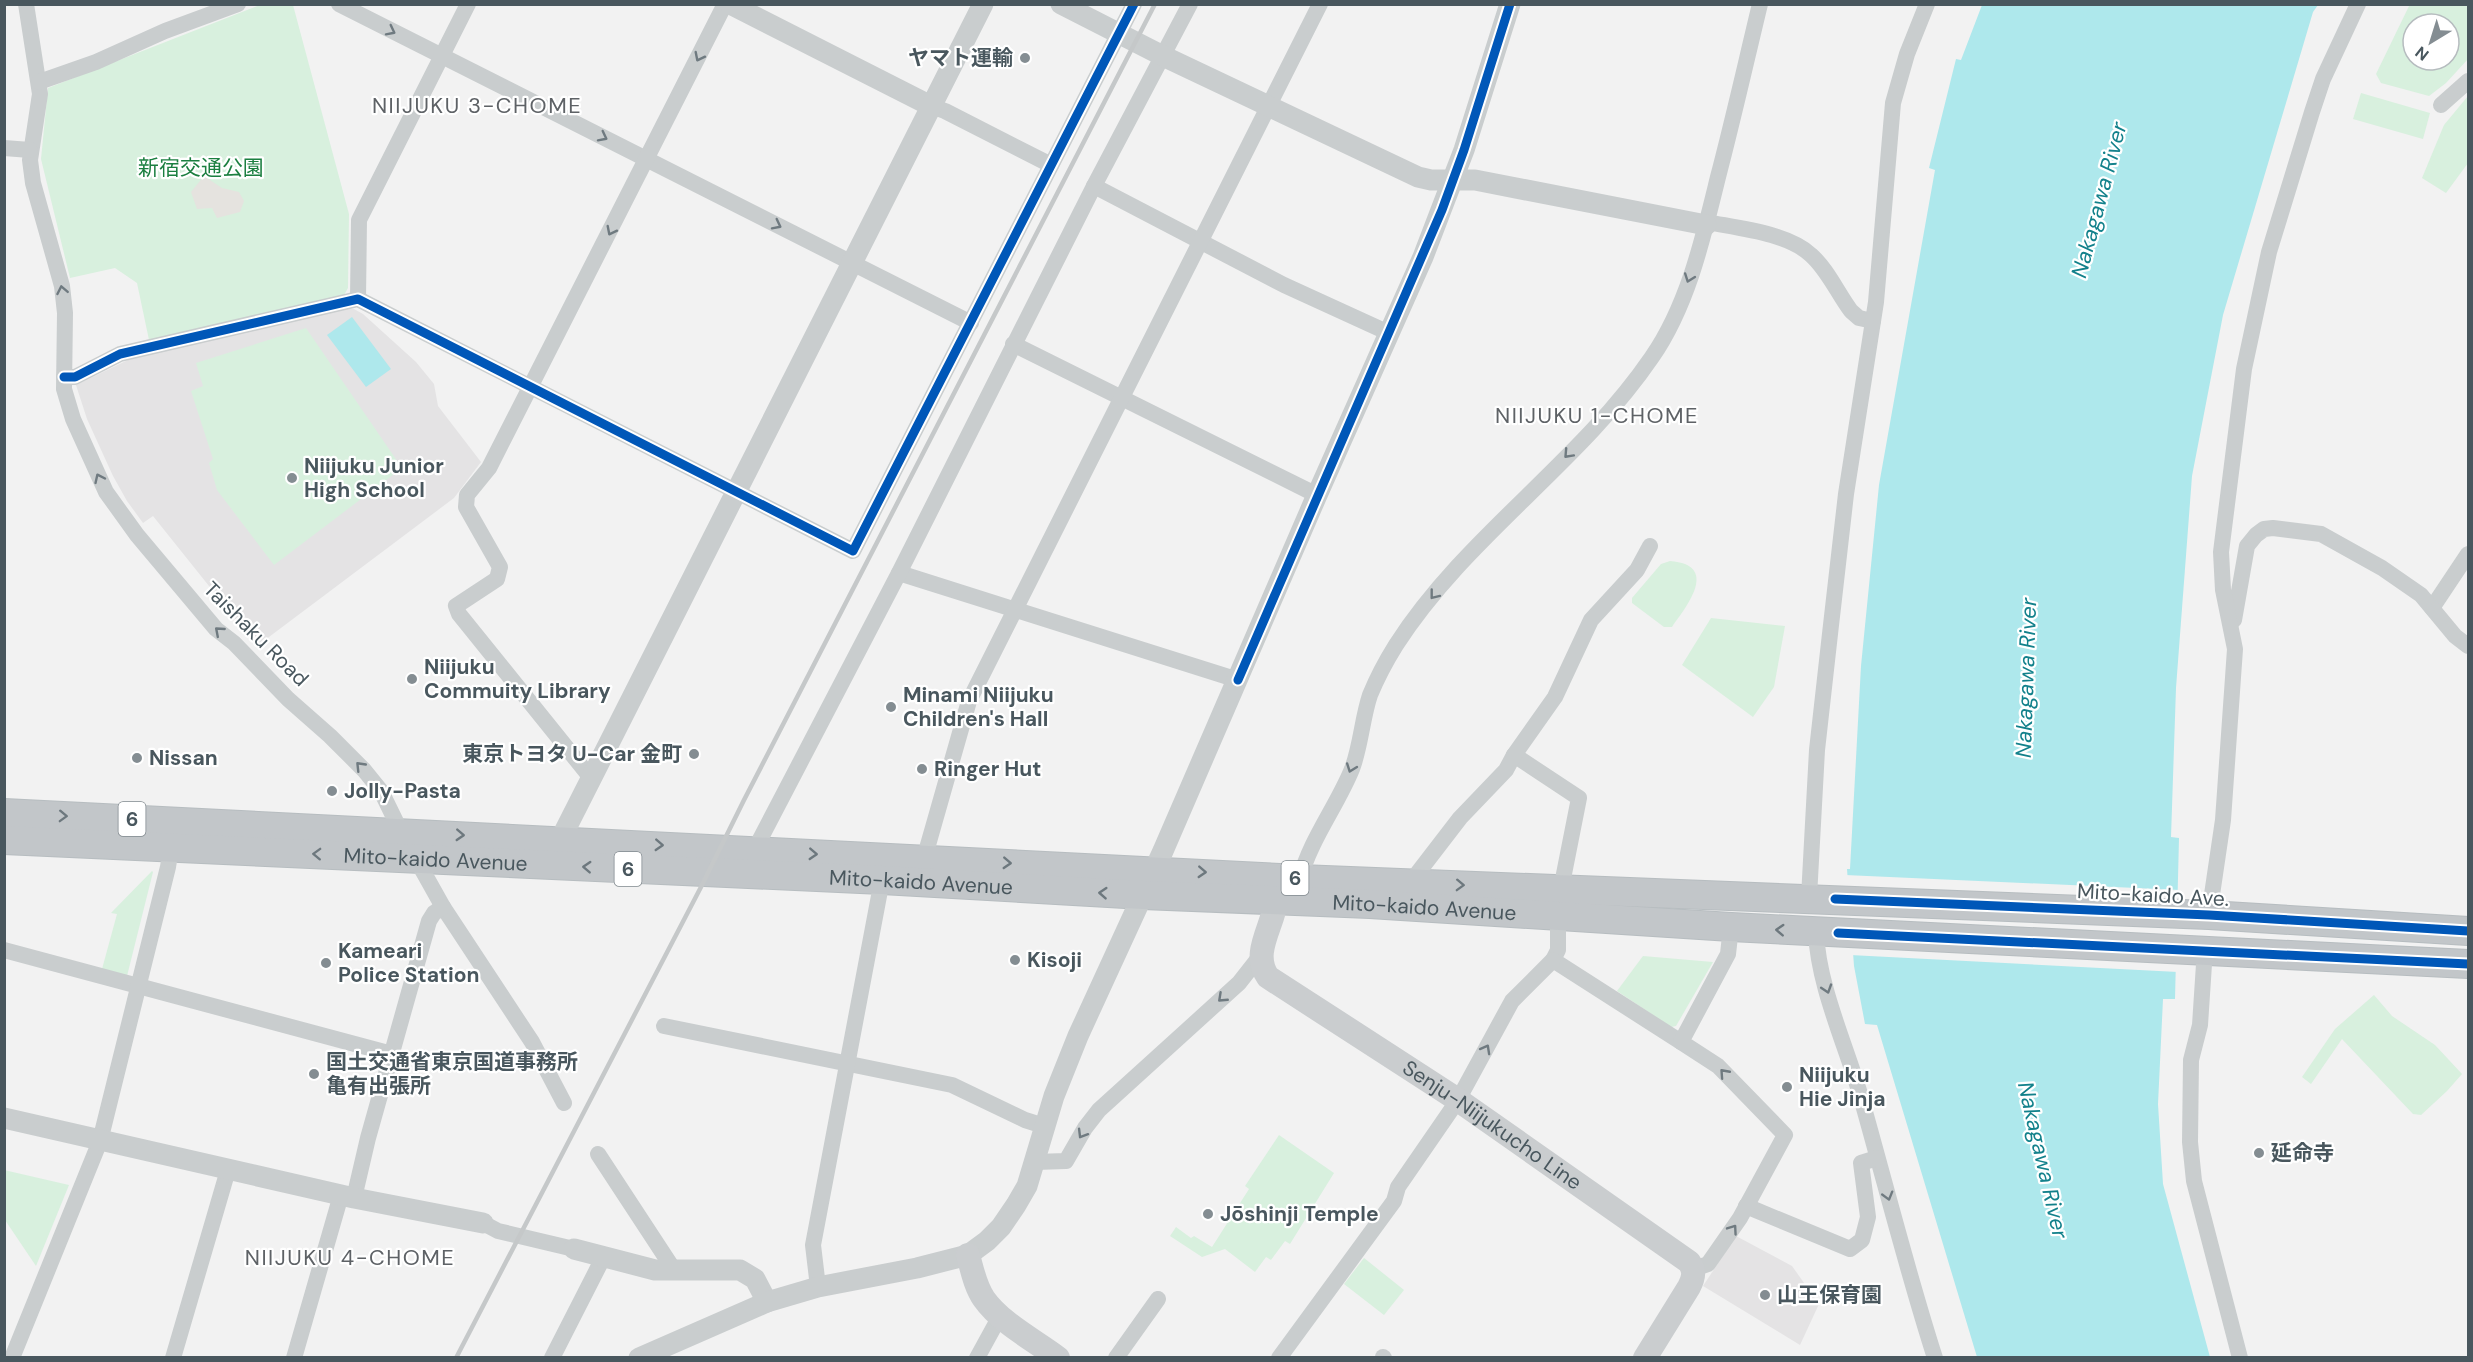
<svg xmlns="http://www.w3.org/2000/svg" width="2473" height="1362" font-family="'DM Sans','Noto Sans JP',sans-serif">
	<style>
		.education { fill: #e4e3e4 }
		.green { fill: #d8f0de; fill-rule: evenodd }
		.sand { fill: #e5e3df }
		.water { fill: #aee8ec }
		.pier { fill: #f2f2f2 }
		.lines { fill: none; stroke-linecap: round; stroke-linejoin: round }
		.trunk-casing { stroke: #b7bdc0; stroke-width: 30 }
		.minor { stroke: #c9cdce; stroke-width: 16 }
		.tertiary { stroke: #c9cdce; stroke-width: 21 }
		.secondary { stroke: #cacdcf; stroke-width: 24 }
		.trunk { stroke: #c2c6c9; stroke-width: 28 }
		.rail { stroke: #c5c8c9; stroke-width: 4.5 }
		.cycleway-casing { stroke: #fff; stroke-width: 13 }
		.cycleway { stroke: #0057b8; stroke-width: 9 }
		.oneway { stroke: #6f7a80 }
		.oneway2 { stroke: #6d787e }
		.poi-dot { fill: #848d92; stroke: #fff; stroke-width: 2 }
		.labels { text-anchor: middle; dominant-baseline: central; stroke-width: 4.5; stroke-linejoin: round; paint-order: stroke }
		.shield { fill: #fff; stroke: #80898e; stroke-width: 1.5 }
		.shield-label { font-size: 20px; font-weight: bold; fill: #49575e }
		.poi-label { font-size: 21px; font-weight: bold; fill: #49575e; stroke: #fff; text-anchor: start }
		.park-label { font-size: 21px; fill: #1b7f40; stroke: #fff }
		.street-label { font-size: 21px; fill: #49575e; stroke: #fff }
		.neighbourhood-label { font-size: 22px; letter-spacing: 1.5px; fill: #5e6266; stroke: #fff }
		.water-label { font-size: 22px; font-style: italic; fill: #12818b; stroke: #fff }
	</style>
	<rect width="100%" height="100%" fill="#f2f2f2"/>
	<g class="education">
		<polygon points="343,308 354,309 363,314 416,362 434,384 438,406 481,462 454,498 257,646 153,516 143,523 127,501 113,476 87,419 76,385 128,360"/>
		<polygon points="1736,1236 1792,1266 1819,1304 1800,1345 1703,1286"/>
	</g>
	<g class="green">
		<path d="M2410,4l58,1v54l-22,24 -17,13 -48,-13 -5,-9zM2413,24h36v36h-36z"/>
		<polygon points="260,5 293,5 349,214 348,288 343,297 149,340 137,283 115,268 70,278 41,159 48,88"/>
		<polygon points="2361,93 2430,113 2423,139 2353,119"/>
		<polygon points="2468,96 2468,163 2446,193 2422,178 2444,125"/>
		<polygon points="306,328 402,468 274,565 217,490 209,463 213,459 191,391 203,386 196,363"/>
		<path d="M1670,561c50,4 17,45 2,66h-8l-32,-24v-5l29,-34z"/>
		<polygon points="1711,618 1785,626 1774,687 1753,717 1682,665"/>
		<polygon points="152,871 153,872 127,976 102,969 117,914 111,913"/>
		<polygon points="1643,956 1713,962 1676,1026 1671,1027 1617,991"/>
		<polygon points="2374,995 2392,1016 2435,1045 2462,1074 2447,1091 2421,1115 2413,1114 2342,1039 2311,1084 2302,1077 2335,1029"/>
		<polygon points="1279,1135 1334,1173 1290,1244 1285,1241 1271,1260 1266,1257 1255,1272 1225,1249 1202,1257 1170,1236 1176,1227 1191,1238 1194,1236 1212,1247 1249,1189 1245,1186"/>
		<polygon points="4,1170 69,1185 36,1266 5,1220"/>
		<polygon points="1364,1258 1404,1290 1384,1315 1344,1284"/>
	</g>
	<polygon class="sand" points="204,176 222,188 239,192 244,201 240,212 217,218 212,208 197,209 191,192"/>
	<g class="water">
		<polygon points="1982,5 2318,5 2313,12 2223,315 2192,476 2176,688 2171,837 2179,838 2175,999 2163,999 2158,1104 2163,1184 2210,1357 1977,1357 1877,1025 1865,1024 1854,966 1847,869 1850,869 1861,666 1879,485 1935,170 1929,168 1956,59 1961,60"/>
		<polygon points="352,317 391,369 366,387 327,335"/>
	</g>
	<polygon class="pier" points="1845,875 2180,890 2178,972 1850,955"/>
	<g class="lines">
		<defs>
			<g id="trunk">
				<polyline points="4,813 1300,879 2209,915 2468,931"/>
				<path id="s2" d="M4,840l878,40 261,15 227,9 361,23 737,37"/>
			</g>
		</defs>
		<use href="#trunk" class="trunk-casing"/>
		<g class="minor">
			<polyline points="26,4 40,94 30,160 33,183 62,286 65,313 64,389 73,419 106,492 137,535 216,629 234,643 288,699 330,736 364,770 381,791 401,832 443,907 532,1042 564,1103"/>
			<polyline points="339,4 971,323"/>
			<polyline points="39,82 96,62 165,31 238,4"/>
			<polyline points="2441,105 2468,81"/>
			<polyline points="931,106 945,111 1051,165"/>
			<polyline points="4,148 30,150"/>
			<polyline points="1094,186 1284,285 1389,333"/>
			<path d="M1707,222c30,6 81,11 104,33 17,15 27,39 40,56l8,7 14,3"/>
			<polyline points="358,299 359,220 468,4"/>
			<polyline points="1013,344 1317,495"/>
			<polyline points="64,377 75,377 120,354 358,299 853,551 1134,4"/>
			<polyline points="899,573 1238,680"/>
			<polyline points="2432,608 2468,554"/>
			<polyline points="2234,620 2247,546 2256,535 2264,529 2273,528 2321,534 2382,568 2421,595 2455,636 2468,646"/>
			<polyline points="1514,755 1579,798 1561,889"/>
			<polyline points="591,778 459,614 456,606 497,579 500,567 466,507 467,495 489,468 725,4"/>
			<polyline points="754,858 754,851 899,573 1094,186 1190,4"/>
			<polyline points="924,859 969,701 1320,4"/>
			<path d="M1300,879c10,-39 37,-73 52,-110 9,-24 10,-50 18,-74 7,-17 16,-34 26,-50 70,-109 183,-181 256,-288 36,-52 51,-119 66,-180 15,-57 28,-115 42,-173"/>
			<polyline points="1410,883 1460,818 1506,770 1514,755 1555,697 1591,620 1637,570 1650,546"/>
			<polyline points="1809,897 1817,750 1831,625 1846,494 1876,302 1893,103 1907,54 1927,4"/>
			<polyline points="1558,915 1558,950 1553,960 1681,1042"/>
			<polyline points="2209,915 2223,820 2235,649 2223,590 2221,552 2244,369 2269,252 2312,112 2323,79 2358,4"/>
			<path d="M1816,932c2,53 29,111 44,162 25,88 47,177 75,264"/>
			<polyline points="2205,949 2200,1025 2191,1060 2190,1142 2194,1181 2240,1358"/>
			<polyline points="4,950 392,1054"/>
			<polyline points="664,1026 952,1085 1025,1120 1044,1126"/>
			<polyline points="598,1154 674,1270"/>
			<polyline points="1035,1162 1066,1161 1085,1128 1099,1110 1239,983 1261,955"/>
			<polyline points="354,1198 368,1138 429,921 434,913 443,907"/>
			<polyline points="1746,1206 1850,1249 1862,1240 1868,1217 1861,1163 1877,1158"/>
			<polyline points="483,1223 498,1231 574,1249"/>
			<polyline points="1694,1269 1708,1264 1740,1218 1785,1135 1718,1066 1681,1042 1728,954 1731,927"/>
			<polyline points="818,1287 813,1245 882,880"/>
			<polyline points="1383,1357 1384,1358"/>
			<polyline points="12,1358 100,1141 168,867 171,848"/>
			<polyline points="173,1358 228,1170"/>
			<polyline points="294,1358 341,1195"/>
			<polyline points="552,1358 604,1256"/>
			<polyline points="977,1358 1000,1316"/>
			<polyline points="1116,1358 1158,1299"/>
			<polyline points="1279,1358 1394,1201 1398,1187 1458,1100 1512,1001 1553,960"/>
		</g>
		<g class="tertiary">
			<polyline points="730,4 931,106"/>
			<polyline points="1061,4 1163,56 1418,177 1431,180 1475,180 1706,225"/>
			<polyline points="553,854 983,4"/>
			<polyline points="4,1118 354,1198 483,1223"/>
			<polyline points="574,1249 655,1270 740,1270 755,1279 767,1302"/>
			<polyline points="639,1358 767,1302 818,1287 917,1268 968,1255 987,1241 1001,1227 1016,1205 1027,1186 1054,1096 1078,1036 1163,851 1317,495 1423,257 1464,150 1510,4"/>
		</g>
		<g class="secondary">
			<path id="s1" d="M1276,901c-3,26 -25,52 -8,76l190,123 231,162c6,9 5,15 0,25l-44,71"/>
			<path d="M968,1255c4,14 7,31 16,44 17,24 50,41 74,59"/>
		</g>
		<use href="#trunk" class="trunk"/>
		<polyline class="rail" points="456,1358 701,887 744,800 1155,4"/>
		<defs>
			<g id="cycleway">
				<polyline points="64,377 75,377 120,354 358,299 853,551 1134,4"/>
				<polyline points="1238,680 1442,210 1464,150 1510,4"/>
				<polyline points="1835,899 2209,915 2468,931"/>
				<polyline points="1838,933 2468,964"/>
			</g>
		</defs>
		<use href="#cycleway" class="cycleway-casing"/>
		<use href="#cycleway" class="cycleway"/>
	</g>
	<defs><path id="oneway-chevron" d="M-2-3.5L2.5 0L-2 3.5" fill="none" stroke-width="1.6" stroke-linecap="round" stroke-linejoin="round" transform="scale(1.5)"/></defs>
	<g class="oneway">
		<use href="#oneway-chevron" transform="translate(391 31) rotate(27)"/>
		<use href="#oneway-chevron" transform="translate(699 57) rotate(117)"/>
		<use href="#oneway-chevron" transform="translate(603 137) rotate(27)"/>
		<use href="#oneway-chevron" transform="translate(777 225) rotate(27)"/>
		<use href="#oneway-chevron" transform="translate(611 231) rotate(117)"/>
		<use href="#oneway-chevron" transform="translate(1689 278) rotate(110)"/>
		<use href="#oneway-chevron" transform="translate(62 290) rotate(-101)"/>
		<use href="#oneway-chevron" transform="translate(1568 454) rotate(133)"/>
		<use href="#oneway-chevron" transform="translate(99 478) rotate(-115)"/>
		<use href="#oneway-chevron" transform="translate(1434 595) rotate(128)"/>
		<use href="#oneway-chevron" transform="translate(219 631) rotate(-139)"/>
		<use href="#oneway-chevron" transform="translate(360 766) rotate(-134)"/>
		<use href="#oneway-chevron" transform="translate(1351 768) rotate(110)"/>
		<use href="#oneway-chevron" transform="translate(1827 989) rotate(72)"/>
		<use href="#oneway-chevron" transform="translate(1222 998) rotate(137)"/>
		<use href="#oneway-chevron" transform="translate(1486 1049) rotate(-61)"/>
		<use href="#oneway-chevron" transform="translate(1724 1073) rotate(-132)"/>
		<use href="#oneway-chevron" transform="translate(1082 1134) rotate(121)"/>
		<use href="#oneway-chevron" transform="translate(1888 1196) rotate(74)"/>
		<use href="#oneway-chevron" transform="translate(1733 1229) rotate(-55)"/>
	</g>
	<g class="oneway2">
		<use href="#oneway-chevron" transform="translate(63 816) rotate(2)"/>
		<use href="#oneway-chevron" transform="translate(460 835) rotate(3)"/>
		<use href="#oneway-chevron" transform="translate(659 845) rotate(3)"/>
		<use href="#oneway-chevron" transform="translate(317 854) rotate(-178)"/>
		<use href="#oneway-chevron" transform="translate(813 854) rotate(3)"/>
		<use href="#oneway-chevron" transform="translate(1007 863) rotate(3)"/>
		<use href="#oneway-chevron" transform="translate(587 867) rotate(-177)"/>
		<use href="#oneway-chevron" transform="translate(1202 872) rotate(3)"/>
		<use href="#oneway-chevron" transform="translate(1460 885) rotate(2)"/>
		<use href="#oneway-chevron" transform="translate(1103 893) rotate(-176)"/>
		<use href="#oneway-chevron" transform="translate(1780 930) rotate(-177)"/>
	</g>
	<g class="poi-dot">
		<circle cx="1025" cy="58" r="6"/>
		<circle cx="292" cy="478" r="6"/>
		<circle cx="412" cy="679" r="6"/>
		<circle cx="891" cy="707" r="6"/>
		<circle cx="694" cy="754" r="6"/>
		<circle cx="137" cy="758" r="6"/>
		<circle cx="922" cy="769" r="6"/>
		<circle cx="332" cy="791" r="6"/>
		<circle cx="1015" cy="960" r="6"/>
		<circle cx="326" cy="963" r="6"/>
		<circle cx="314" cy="1074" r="6"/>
		<circle cx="1787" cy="1087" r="6"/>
		<circle cx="2259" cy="1153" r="6"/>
		<circle cx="1208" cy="1214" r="6"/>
		<circle cx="1765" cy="1295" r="6"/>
	</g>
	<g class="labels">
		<g class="shield">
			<rect x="118.5" y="802" width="27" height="34" rx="4.5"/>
			<rect x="614.5" y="852" width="27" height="34" rx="4.5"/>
			<rect x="1281.5" y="861" width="27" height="34" rx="4.5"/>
		</g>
		<g class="shield-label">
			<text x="132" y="819">6</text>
			<text x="628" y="869">6</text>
			<text x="1295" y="878">6</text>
		</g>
		<g class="poi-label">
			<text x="1013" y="58" text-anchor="end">ヤマト運輸</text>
			<text x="304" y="466">Niijuku Junior<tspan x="304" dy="24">High School</tspan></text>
			<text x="424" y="667">Niijuku<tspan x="424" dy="24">Commuity Library</tspan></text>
			<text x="903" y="695">Minami Niijuku<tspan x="903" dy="24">Children's Hall</tspan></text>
			<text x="682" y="754" text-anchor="end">東京トヨタ U-Car 金町</text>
			<text x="149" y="758">Nissan</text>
			<text x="934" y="769">Ringer Hut</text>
			<text x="344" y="791">Jolly-Pasta</text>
			<text x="338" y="951">Kameari<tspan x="338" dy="24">Police Station</tspan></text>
			<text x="1027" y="960">Kisoji</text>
			<text x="326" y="1062">国土交通省東京国道事務所<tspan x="326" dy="24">亀有出張所</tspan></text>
			<text x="1799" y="1075">Niijuku<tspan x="1799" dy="24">Hie Jinja</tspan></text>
			<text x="2271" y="1153">延命寺</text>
			<text x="1220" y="1214">Jōshinji Temple</text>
			<text x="1777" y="1295">山王保育園</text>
		</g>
		<g class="park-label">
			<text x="201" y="168">新宿交通公園</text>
		</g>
		<g class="street-label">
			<text transform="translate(256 634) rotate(45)">Taishaku Road</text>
			<text stroke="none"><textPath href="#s2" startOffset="432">Mito-kaido Avenue</textPath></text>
			<text stroke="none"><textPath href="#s2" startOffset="918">Mito-kaido Avenue</textPath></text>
			<text transform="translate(2153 895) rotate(3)">Mito-kaido Ave.</text>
			<text stroke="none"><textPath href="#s2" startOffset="1422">Mito-kaido Avenue</textPath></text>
			<text stroke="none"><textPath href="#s1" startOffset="348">Senju-Niijukucho Line</textPath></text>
		</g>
		<g class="neighbourhood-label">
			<text x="477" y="105">NIIJUKU 3-CHOME</text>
			<text x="1597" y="415">NIIJUKU 1-CHOME</text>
			<text x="350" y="1257">NIIJUKU 4-CHOME</text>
		</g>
		<g class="water-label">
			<text transform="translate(2099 200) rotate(-75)">Nakagawa River</text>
			<text transform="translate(2026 678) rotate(-88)">Nakagawa River</text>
			<text transform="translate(2043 1160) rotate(77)">Nakagawa River</text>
		</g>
	</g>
	<rect width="2473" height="1362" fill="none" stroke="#49575e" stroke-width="12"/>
	<g transform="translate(2431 42) rotate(218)"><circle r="28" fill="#ffffff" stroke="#b6bcbf" stroke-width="1.5"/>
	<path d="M0-4.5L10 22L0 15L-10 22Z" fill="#848d92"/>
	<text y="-9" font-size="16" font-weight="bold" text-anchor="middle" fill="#49575e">N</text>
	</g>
</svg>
